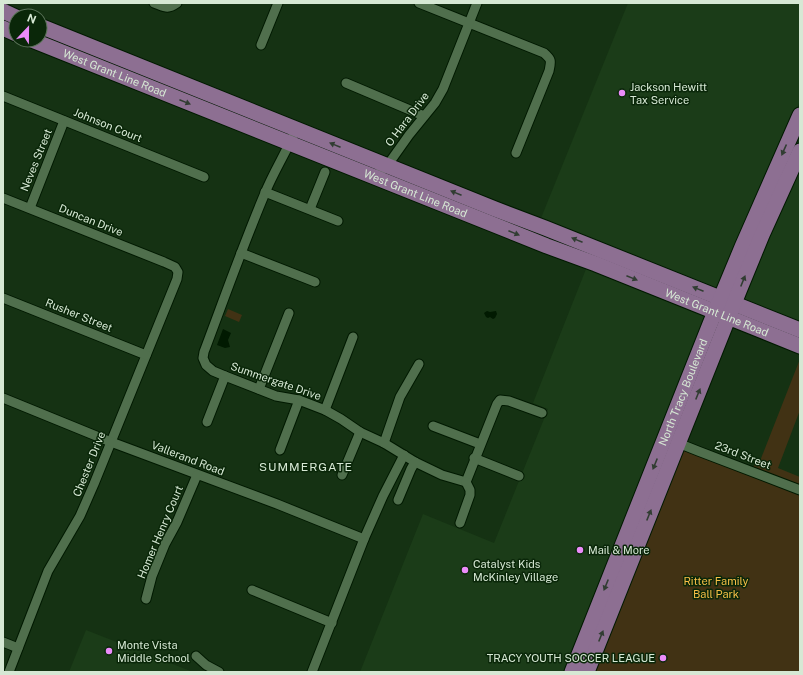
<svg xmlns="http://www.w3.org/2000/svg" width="803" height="675" font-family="'Public Sans',sans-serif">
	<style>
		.built { fill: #1b3c18 }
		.green { fill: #413214 }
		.water { fill: #011a01 }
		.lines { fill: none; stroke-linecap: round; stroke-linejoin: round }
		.street-casing { stroke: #001900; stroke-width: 11 }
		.primary-casing { stroke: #001900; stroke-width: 17 }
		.street { stroke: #506f4d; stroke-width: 9 }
		.primary { stroke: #8d6f92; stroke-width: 15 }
		.oneway { fill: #313d32 }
		.poi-dot { fill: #ec8cfa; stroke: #0a2709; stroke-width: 1.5 }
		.labels { text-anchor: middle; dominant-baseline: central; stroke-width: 3; stroke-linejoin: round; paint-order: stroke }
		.street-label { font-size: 11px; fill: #d6e8d4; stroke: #0a2709 }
		.poi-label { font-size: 11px; fill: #d6e8d4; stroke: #0a2709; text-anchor: start }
		.park-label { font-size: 11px; fill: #f7be47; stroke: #0a2709 }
		.neighbourhood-label { font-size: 12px; letter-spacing: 1px; fill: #d6e8d4; stroke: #0a2709 }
	</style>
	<rect width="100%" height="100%" fill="#153213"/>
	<g class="built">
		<polygon points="628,3 800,3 800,101 719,294 539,223"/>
		<polygon points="800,155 800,326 738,300"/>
		<polygon points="588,264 709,314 567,672 360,672 423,514 494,543 548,409 533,403"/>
		<polygon points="86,630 193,672 69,672"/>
	</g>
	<g class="green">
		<polygon points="228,309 242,315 239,322 225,316"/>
		<polygon points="800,359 800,410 778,468 800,477 800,672 592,672 683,450 688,451 691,443 753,469 756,459 760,461"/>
	</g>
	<g class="water">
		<polygon points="487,311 490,312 496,311 497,314 495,318 493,319 490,317 488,318 486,317 484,313"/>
		<polygon points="223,329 231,333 228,340 230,347 225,348 217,345"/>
	</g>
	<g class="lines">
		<defs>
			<g id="street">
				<path d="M154,3c11,4 13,7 23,0"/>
				<path d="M419,3l125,50c8,7 7,8 5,18l-33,82"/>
				<polyline points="261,45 278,3"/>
				<polyline points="346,83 424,116"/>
				<polyline points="3,96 204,177"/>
				<path d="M296,129c-9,22 -22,42 -31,64 -22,52 -41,106 -61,159l-1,6 3,7 7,6 12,5 51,20 23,4 26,10 16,9 19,13 24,11 31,19 27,13 24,7"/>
				<polyline points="374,177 387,166 409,135 435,103 443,89 477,3"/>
				<polyline points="265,192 338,221"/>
				<polyline points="3,198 164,262 175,267 178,272 177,279 94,484 80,516 48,571 9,672"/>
				<polyline points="30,208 64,121"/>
				<polyline points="310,209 325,172"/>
				<polyline points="241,253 315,282"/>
				<polyline points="3,298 146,355"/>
				<polyline points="259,389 289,313"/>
				<polyline points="3,398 111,442 277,504 364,539"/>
				<polyline points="325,410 353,337"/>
				<polyline points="207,422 225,376"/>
				<polyline points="433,426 480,444"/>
				<polyline points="676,439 678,443 698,451 800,490"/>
				<polyline points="384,443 400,397 419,364"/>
				<polyline points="280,450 299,400"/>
				<polyline points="474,458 519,476"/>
				<polyline points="342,475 360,432"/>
				<polyline points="466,482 497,404 500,400 509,401 542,413"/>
				<polyline points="398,500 411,469 415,462"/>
				<polyline points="460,523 470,495 470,490 466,482"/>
				<polyline points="252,590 332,623"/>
				<polyline points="146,599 152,576 165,544 177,522 197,475"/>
				<polyline points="3,642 18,648"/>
				<polyline points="196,656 206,665 219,672"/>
				<polyline points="312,672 364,539 383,496 404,455"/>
			</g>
			<g id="primary">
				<polyline points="3,11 16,17"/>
				<polyline points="40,26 495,209 545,228 800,330"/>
				<polyline points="3,28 16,34"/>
				<path id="s1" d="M32,40l515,206 49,18 204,82"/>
				<path id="s2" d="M572,672l138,-348 32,-77 58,-132"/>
				<polyline points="587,672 739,291 762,235 800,151"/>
			</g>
		</defs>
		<use href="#street" class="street-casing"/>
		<use href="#primary" class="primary-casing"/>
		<use href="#street" class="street"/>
		<use href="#primary" class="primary"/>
	</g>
	<defs><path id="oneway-solid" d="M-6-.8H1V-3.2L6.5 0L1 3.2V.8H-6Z"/></defs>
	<g class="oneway">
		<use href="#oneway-solid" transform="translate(185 102) rotate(22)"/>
		<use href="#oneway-solid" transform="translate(335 145) rotate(-158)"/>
		<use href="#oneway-solid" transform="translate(784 150) rotate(114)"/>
		<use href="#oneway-solid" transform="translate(456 193) rotate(-158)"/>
		<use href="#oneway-solid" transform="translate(514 233) rotate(22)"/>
		<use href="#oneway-solid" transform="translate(577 240) rotate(-158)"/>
		<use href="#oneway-solid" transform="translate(632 278) rotate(22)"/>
		<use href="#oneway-solid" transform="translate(743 281) rotate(-68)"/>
		<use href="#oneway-solid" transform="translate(698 289) rotate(-158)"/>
		<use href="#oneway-solid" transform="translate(698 394) rotate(-68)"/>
		<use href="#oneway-solid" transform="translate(655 464) rotate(112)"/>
		<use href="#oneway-solid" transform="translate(649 515) rotate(-68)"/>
		<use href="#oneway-solid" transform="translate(606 585) rotate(112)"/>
		<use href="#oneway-solid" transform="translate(601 636) rotate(-68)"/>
	</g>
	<g class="poi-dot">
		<circle cx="622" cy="93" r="4"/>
		<circle cx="580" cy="550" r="4"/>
		<circle cx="465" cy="570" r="4"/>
		<circle cx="109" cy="651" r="4"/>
		<circle cx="663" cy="658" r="4"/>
	</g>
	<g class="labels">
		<g class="street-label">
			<text stroke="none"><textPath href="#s1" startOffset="89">West Grant Line Road</textPath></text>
			<text transform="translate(407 119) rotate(-53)">O Hara Drive</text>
			<text transform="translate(108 125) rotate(22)">Johnson Court</text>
			<text transform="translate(36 160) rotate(-68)">Neves Street</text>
			<text stroke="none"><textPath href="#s1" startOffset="413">West Grant Line Road</textPath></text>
			<text transform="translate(91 220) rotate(22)">Duncan Drive</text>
			<text stroke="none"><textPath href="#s1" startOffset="737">West Grant Line Road</textPath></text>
			<text transform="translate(79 315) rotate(22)">Rusher Street</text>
			<text transform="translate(276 381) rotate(19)">Summergate Drive</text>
			<text stroke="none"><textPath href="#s2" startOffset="301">North Tracy Boulevard</textPath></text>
			<text transform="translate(743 455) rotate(21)">23rd Street</text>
			<text transform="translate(188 458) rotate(21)">Vallerand Road</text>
			<text transform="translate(89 464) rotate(-68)">Chester Drive</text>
			<text transform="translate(160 532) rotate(-67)">Homer Henry Court</text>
		</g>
		<g class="poi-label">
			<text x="630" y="87">Jackson Hewitt<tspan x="630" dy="13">Tax Service</tspan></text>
			<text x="588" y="550">Mail &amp; More</text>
			<text x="473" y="564">Catalyst Kids<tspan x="473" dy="13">McKinley Village</tspan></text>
			<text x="117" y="645">Monte Vista<tspan x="117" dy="13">Middle School</tspan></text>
			<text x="655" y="658" text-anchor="end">TRACY YOUTH SOCCER LEAGUE</text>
		</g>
		<g class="park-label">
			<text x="716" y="581">Ritter Family<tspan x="716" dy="13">Ball Park</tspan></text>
		</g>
		<g class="neighbourhood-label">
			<text x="306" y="467">SUMMERGATE</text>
		</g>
	</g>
	<rect width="803" height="675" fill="none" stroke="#d6e8d4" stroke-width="8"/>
	<g transform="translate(28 28) rotate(22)"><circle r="19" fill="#0a2709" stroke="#5c745a"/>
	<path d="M0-3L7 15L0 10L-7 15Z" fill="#ec8cfa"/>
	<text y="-6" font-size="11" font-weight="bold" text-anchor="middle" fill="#d6e8d4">N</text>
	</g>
</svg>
